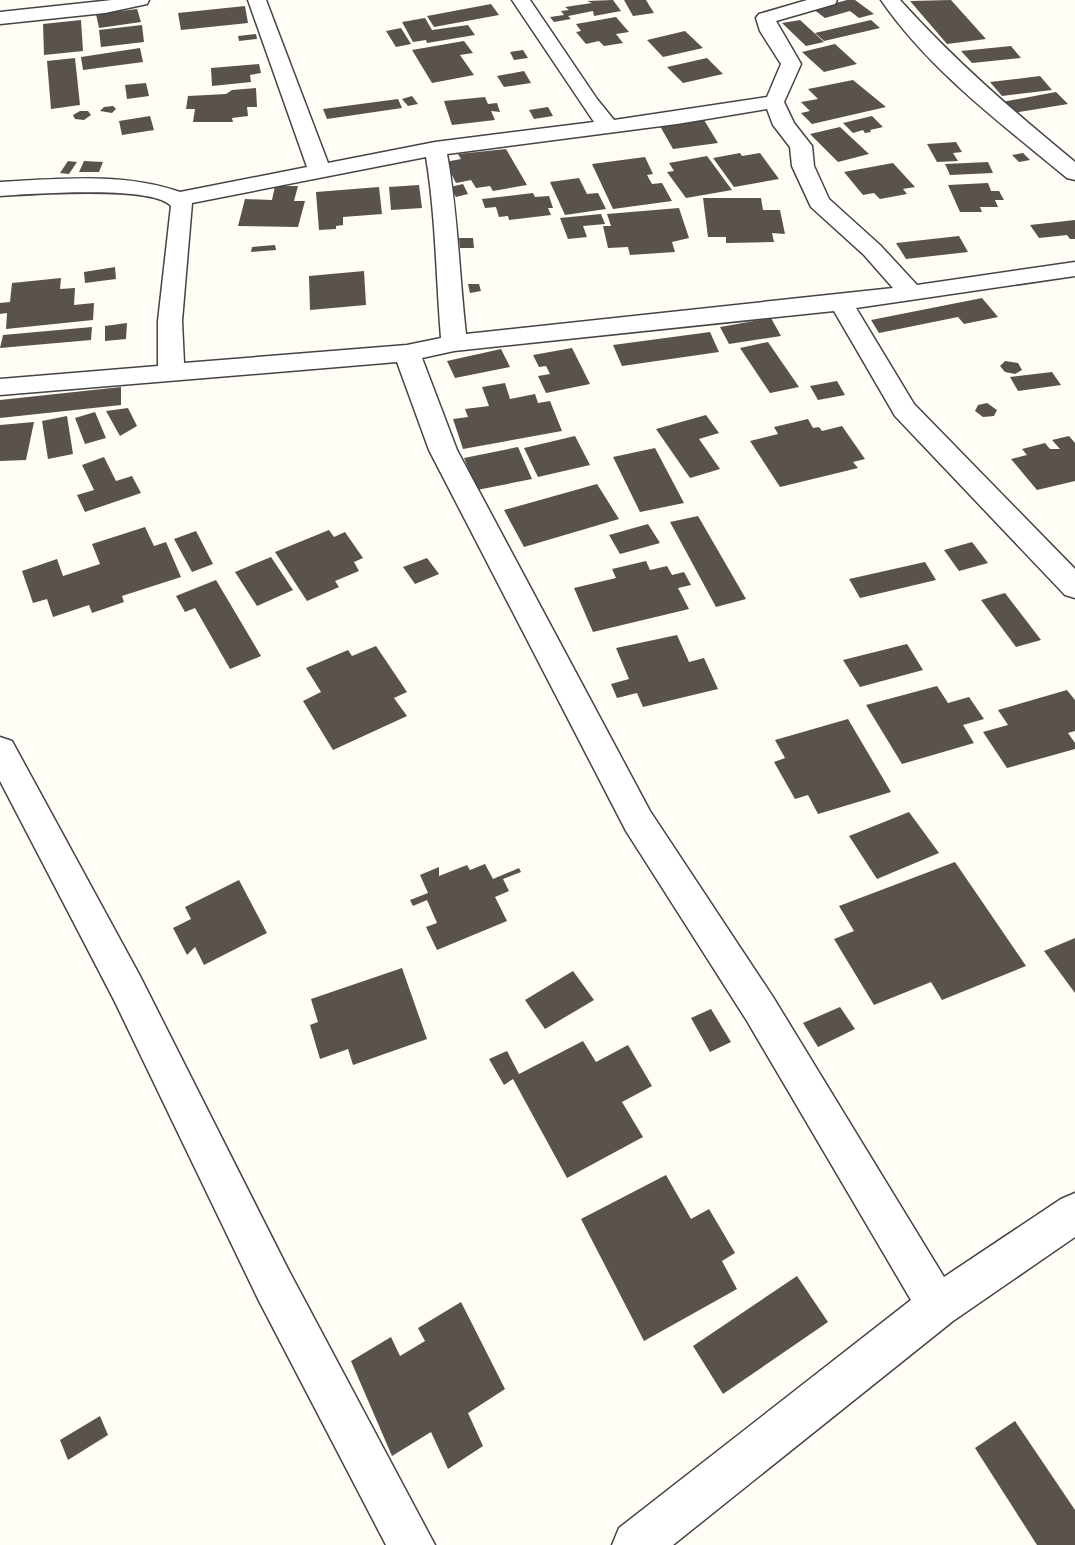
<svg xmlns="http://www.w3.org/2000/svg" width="1075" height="1545" font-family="Bitter,serif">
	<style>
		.building { fill: #5a524d }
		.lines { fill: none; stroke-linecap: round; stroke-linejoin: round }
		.minor-casing { stroke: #444; stroke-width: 3 }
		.minor { fill: #fff; fill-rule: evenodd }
	</style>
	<rect width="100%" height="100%" fill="#fffdf5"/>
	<g class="building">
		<polygon points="613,0 621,11 594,16 593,11 568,16 571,19 554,22 550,17 564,15 561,11 569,10 565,7 592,3 587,1"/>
		<polygon points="624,0 646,0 654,13 633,16"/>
		<polygon points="847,0 855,0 874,14 859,18 850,11 825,18 813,9"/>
		<polygon points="951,0 986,39 947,44 910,1"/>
		<polygon points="491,4 499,15 434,27 427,16"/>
		<polygon points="245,6 248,23 181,30 178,13"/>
		<polygon points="137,9 141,22 99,28 96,14"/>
		<polygon points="616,17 629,32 616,34 623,43 604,46 599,41 586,44 576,32 581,31 576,24"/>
		<polygon points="425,18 432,30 468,25 475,35 427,43 426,40 413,42 402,22"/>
		<polygon points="81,20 83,51 44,55 43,24"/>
		<polygon points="800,20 811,30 824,42 806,46 782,23"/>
		<polygon points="871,20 880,28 824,41 815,33"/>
		<polygon points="142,25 144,42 101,47 99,30"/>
		<polygon points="401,28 411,44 396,47 386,31"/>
		<polygon points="685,31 703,48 663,57 647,40"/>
		<polygon points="256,34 257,39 239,41 238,36"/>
		<polygon points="464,41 473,53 460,55 474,75 432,83 412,50"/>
		<polygon points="835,44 857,64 824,72 802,52"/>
		<polygon points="1011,46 1021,58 972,63 961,51"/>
		<polygon points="140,48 143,62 83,70 81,57"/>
		<polygon points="523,50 528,58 514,60 510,52"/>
		<polygon points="75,58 80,105 51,109 47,61"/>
		<polygon points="707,58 723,74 683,83 667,67"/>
		<polygon points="259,64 261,73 250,75 251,82 212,86 211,68"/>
		<polygon points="524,71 531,83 504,87 497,76"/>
		<polygon points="1040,76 1052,90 1002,96 990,82"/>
		<polygon points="853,80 886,107 812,124 801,113 810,111 801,102 818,99 808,89"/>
		<polygon points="146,83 149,96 127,99 125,85"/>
		<polygon points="256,88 257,107 247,107 248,116 232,118 233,122 193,122 195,109 186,109 188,96 226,94 232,90"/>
		<polygon points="1056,92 1068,104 1013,113 1002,102"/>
		<polygon points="412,96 418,104 408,106 402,99"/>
		<polygon points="485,97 488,104 497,103 500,112 491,111 495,120 452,125 444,101"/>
		<polygon points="398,99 402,108 327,119 323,109"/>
		<polygon points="113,106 116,109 112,113 100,111 104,107"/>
		<polygon points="548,107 553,116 534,119 529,110"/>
		<polygon points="80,111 88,111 91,115 84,120 75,119 73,115"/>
		<polygon points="150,116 154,130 122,135 119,121"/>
		<polygon points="872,116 883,127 870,130 871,132 865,133 863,130 853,133 843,123"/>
		<polygon points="704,120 718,143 673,149 660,126"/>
		<polygon points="840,127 869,154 838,162 810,134"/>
		<polygon points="956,142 962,152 953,153 958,161 937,162 927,144"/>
		<polygon points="506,149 527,185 493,191 490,186 476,188 471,180 456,183 445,162 461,159 458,154"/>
		<polygon points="740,153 742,156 760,153 779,179 734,187 713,158"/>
		<polygon points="1023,153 1030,160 1019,162 1012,155"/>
		<polygon points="707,156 732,190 686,198 667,172 674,171 669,163"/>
		<polygon points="645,157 653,174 647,175 652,184 662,183 672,201 613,209 592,164"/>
		<polygon points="68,161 77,162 69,174 60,173"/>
		<polygon points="84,161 103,162 99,172 79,172"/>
		<polygon points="988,162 993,173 950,175 945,164"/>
		<polygon points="893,163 915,187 903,189 907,194 880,199 874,193 863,195 844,172"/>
		<polygon points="579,178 587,194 598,193 606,209 565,215 550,182"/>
		<polygon points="988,183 991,191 999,191 1004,200 995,200 998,207 980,207 982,212 960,212 948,185"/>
		<polygon points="463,184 468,194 456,197 450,187"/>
		<polygon points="419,185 422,208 391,210 389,187"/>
		<polygon points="275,186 298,186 294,201 305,201 298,227 238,226 245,199 272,200"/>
		<polygon points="379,187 382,214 343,217 343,225 336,226 336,229 319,230 316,192"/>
		<polygon points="533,193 535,197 549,196 553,208 548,208 551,215 509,220 508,216 499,217 496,207 485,208 482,199"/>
		<polygon points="703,198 761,198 763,210 780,210 785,234 772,233 774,242 726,243 726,237 708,237"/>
		<polygon points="679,208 689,238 672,242 675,252 630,255 628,247 608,248 603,226 611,226 607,214"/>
		<polygon points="601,214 605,224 583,226 587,237 568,239 560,218"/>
		<polygon points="1075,220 1075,239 1070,239 1067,235 1039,238 1030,225"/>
		<polygon points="959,236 968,252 906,259 896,243"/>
		<polygon points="459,238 473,238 474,248 460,248"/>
		<polygon points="275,245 276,250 251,252 252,247"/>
		<polygon points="115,267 116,279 85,283 84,272"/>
		<polygon points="364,271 366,305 310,310 309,276"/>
		<polygon points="61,278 60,289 75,288 74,305 94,303 93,320 6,329 7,313 0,314 0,303 10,302 12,283"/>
		<polygon points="468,284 479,284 481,291 470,293"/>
		<polygon points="982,298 998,317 964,324 958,317 879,333 871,320"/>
		<polygon points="771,318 781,336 729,344 720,327"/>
		<polygon points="127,323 126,339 105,341 105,326"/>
		<polygon points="92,327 91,340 0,348 3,335"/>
		<polygon points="710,332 719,352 622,366 613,345"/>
		<polygon points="768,342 799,387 770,393 740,348"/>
		<polygon points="572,348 590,384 546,393 538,376 550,374 546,366 539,367 533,355"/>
		<polygon points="501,349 510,367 455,378 447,361"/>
		<polygon points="1005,361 1018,363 1022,370 1015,374 1005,372 1000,366"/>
		<polygon points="1052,372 1061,385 1018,391 1010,377"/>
		<polygon points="837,381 845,395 818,400 810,386"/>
		<polygon points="505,383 510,399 535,394 538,403 550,401 562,431 463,449 453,419 468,417 465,409 489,406 482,387"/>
		<polygon points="121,387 121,405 0,418 0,400"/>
		<polygon points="987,403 997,410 994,416 983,417 975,411 978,405"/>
		<polygon points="128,408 137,426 120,436 106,411"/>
		<polygon points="95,412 106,438 85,444 75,418"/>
		<polygon points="706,415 719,433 699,439 720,469 690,478 656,429"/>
		<polygon points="67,416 73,454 48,459 42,421"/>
		<polygon points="808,419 813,428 819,427 822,431 842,426 865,459 853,462 858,468 780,487 750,441 778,434 774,427"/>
		<polygon points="34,422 26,460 0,461 0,425"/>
		<polygon points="575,436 590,465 538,477 524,448"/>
		<polygon points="1069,436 1075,443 1075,481 1037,490 1011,459 1027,455 1022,449 1045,443 1050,449 1060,449 1052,440"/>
		<polygon points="518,447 532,479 477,490 464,458"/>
		<polygon points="655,448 684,503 640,512 613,457"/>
		<polygon points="104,457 116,481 132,476 141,493 85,512 77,495 94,490 82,465"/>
		<polygon points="597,484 619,519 524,547 504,510"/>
		<polygon points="698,516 746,599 716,607 670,522"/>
		<polygon points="648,524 660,543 620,554 609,535"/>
		<polygon points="145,527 154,546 166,542 181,577 122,596 124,602 92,613 89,605 53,617 47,599 33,603 22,571 57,559 63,576 100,564 92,544"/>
		<polygon points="329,530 334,537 345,532 363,558 354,562 359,571 335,581 339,587 307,601 275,552"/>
		<polygon points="196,531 213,564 192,572 174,539"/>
		<polygon points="972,542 988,563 959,571 944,550"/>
		<polygon points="271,557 293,590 257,606 235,572"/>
		<polygon points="427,558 439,574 415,584 403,567"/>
		<polygon points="646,561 650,570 667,566 672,575 684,572 691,585 678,588 689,609 593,632 574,588 616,578 612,569"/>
		<polygon points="925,562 936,580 860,598 849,579"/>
		<polygon points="216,580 261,656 230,669 195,608 185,612 176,596"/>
		<polygon points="1005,593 1041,640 1016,647 981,600"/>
		<polygon points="677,635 689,662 704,658 718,689 643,707 637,693 617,698 611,684 629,679 616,648"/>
		<polygon points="907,644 923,670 860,687 843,660"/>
		<polygon points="376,646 407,692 394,698 407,716 333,750 303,701 321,692 306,668 348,650 352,656"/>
		<polygon points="937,686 948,703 969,697 984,719 963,725 974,743 902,764 866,705"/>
		<polygon points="1067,690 1075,700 1075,731 1068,733 1075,743 1075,749 1007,768 983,732 1008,725 998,710"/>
		<polygon points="848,719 891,792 818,814 808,795 795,799 774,762 785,758 775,740"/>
		<polygon points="909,812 939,853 877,879 849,836"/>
		<polygon points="955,862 1026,966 942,1000 931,982 874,1005 834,939 854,931 839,906"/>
		<polygon points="485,864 493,879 519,868 521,872 503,879 509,891 495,897 507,921 437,950 426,927 437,923 427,900 413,906 410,900 428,893 420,875 439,867 439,876 467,865 470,870"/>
		<polygon points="239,880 267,933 204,965 195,947 187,955 173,928 191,919 185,907"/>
		<polygon points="1075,938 1075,993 1044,951"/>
		<polygon points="402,968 427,1039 353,1065 348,1049 320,1059 310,1025 318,1022 311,999"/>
		<polygon points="573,971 594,1000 545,1029 525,1000"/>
		<polygon points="840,1007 855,1029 818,1047 803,1023"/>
		<polygon points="711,1009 731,1042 710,1052 691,1018"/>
		<polygon points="583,1041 596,1062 628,1045 652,1086 622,1102 643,1137 567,1178 513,1079 504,1085 489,1059 507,1051 519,1074"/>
		<polygon points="666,1175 691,1219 709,1209 735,1253 722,1261 737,1289 644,1341 581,1219"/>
		<polygon points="797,1276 828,1322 723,1394 693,1346"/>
		<polygon points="461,1302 505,1389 468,1413 483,1446 448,1469 431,1432 392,1456 351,1361 391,1337 400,1356 425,1341 418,1328"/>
		<polygon points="100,1416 108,1435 68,1460 60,1440"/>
		<polygon points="1015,1421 1075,1510 1075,1545 1037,1545 975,1448"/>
	</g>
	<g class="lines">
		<defs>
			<g id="minor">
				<polygon points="112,0 149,0 147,4 105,13 0,24 0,12"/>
				<path d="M248,0h18l62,163 107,-21 159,-20 -82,-122h18l67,99 17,21 153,-23 14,-33 -21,-33 -4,-13 3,-4 48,-14h30l-2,4 -59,17 25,43 -17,38 10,21 18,23 2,20 15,33 51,46 37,40 158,-23v14l-219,32 58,96 161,165v29l-10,-3 -170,-179 -61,-105 -380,40 -32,7 35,92 193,361 123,186 171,280 117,-78 14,-6v44l-122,84 -280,224h-61l7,-17 292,-228 -164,-279 -121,-190 -197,-381 -32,-88 -397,33v-16l158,-13v-45l13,-115c-18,-21 -141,-12 -171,-10v-14c59,-3 123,-10 180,10l127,-25zM767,109l6,16 17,22 2,19 19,41 53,48 29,33 -427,46c-7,-60 -8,-121 -19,-180l230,-30zM426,157c10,60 10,121 15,181l-34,7 -223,18 -2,-42 10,-118z"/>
				<path d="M881,0h19c55,61 112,110 175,162v18l-8,-2c-65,-54 -138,-108 -186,-178z"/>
				<polygon points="0,737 12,741 140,976 288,1269 435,1545 386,1545 258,1299 114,1000 0,781"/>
			</g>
		</defs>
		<use href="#minor" class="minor-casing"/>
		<use href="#minor" class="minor"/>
	</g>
</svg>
